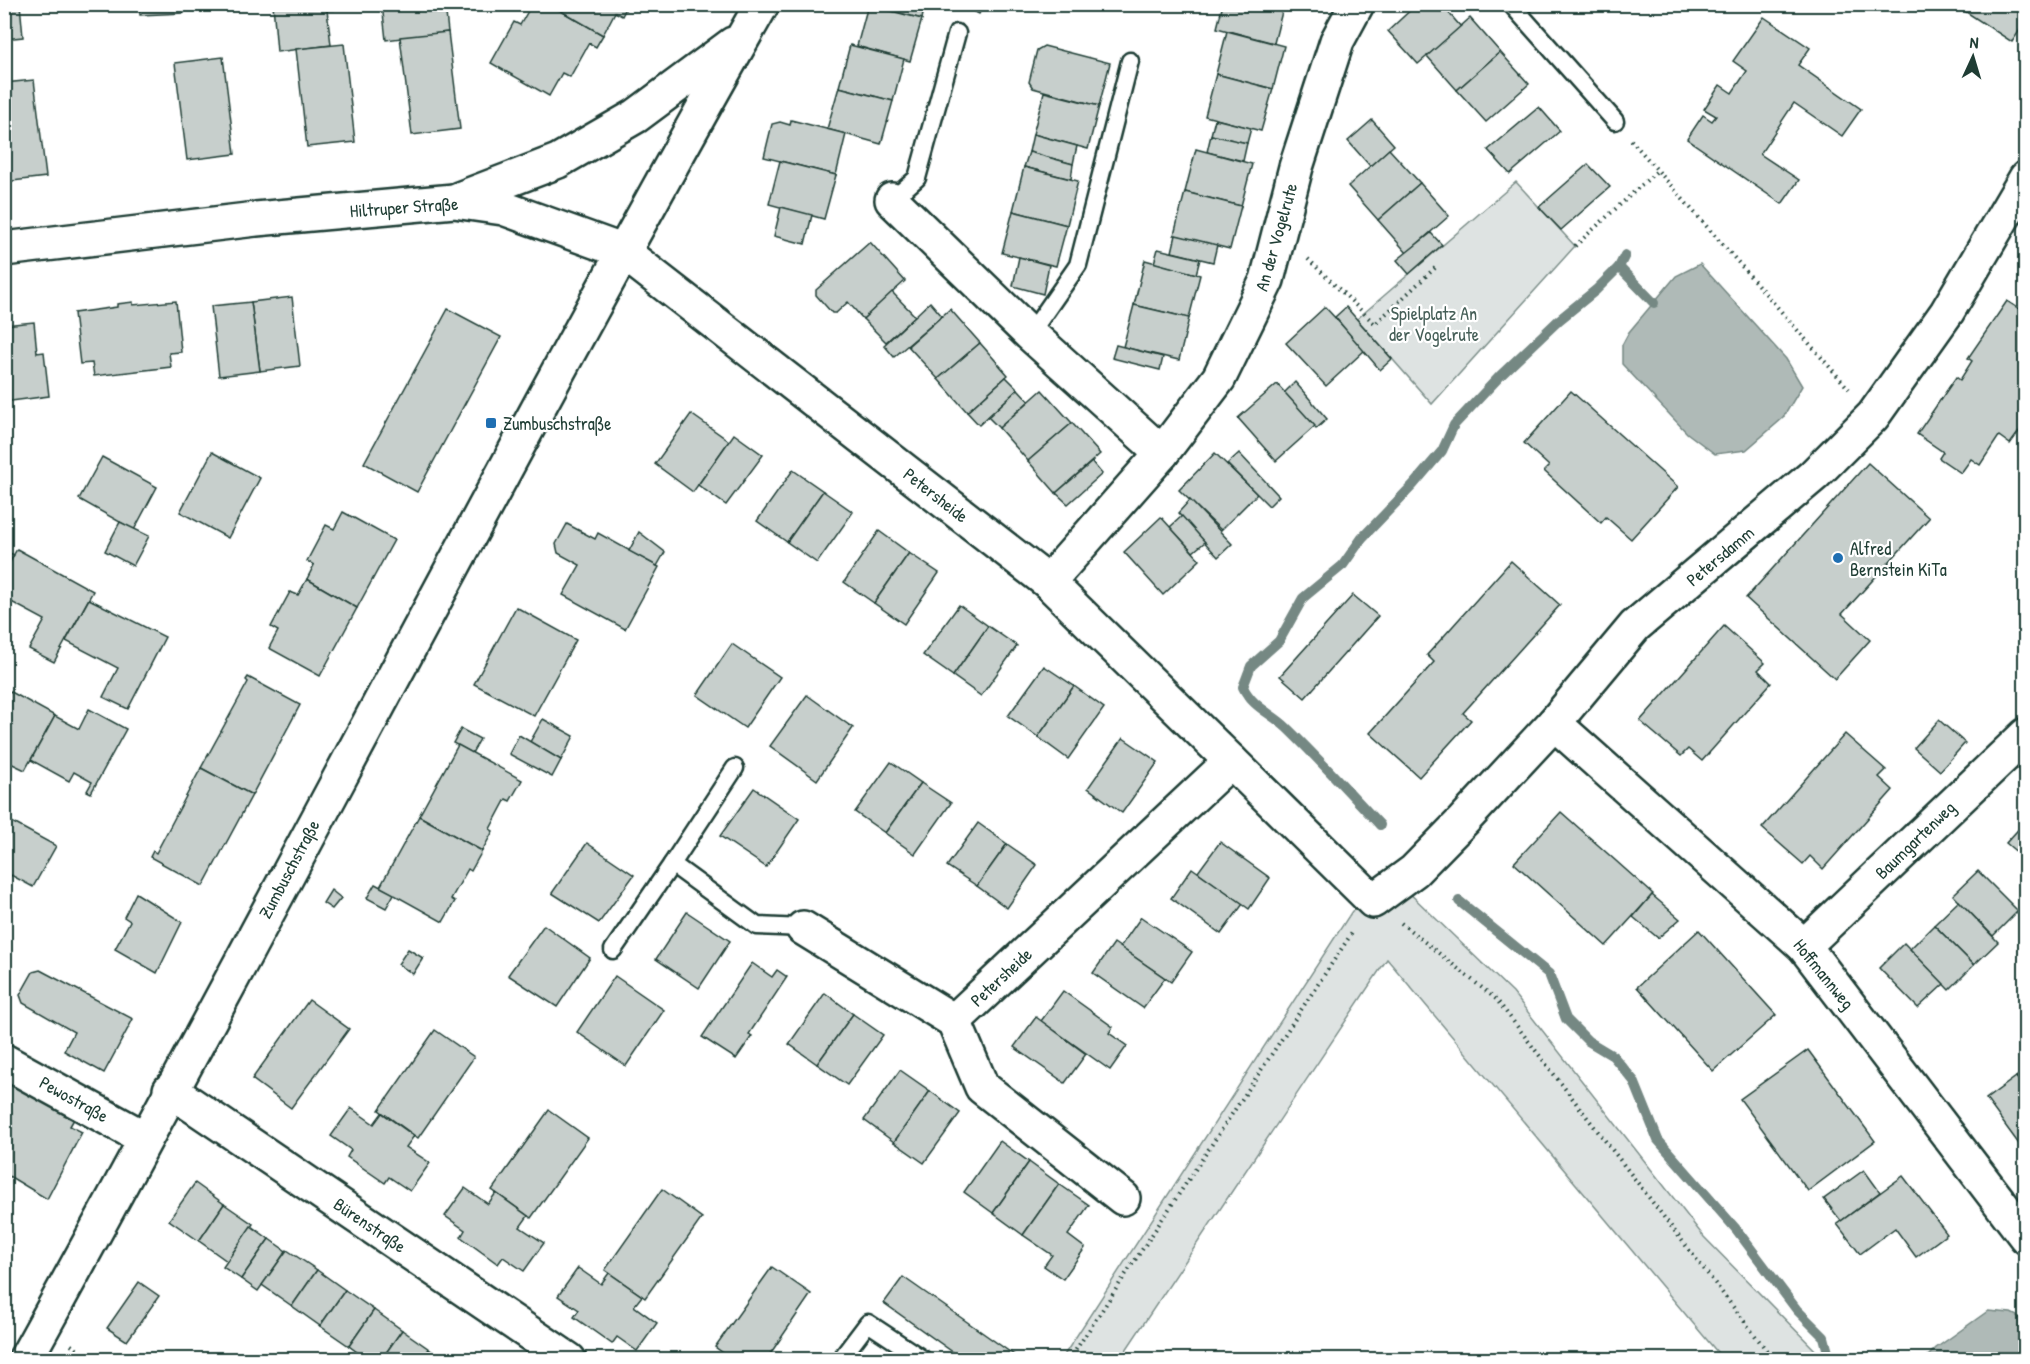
<svg xmlns="http://www.w3.org/2000/svg" width="2030" height="1364" font-family="'Patrick Hand',sans-serif">
	<style>
		.green { fill: #dee3e2; stroke: #7e908b; stroke-width: 1.5 }
		.water { fill: #afbab7; stroke: #758883; stroke-width: 1.5 }
		.lines { fill: none; stroke-linecap: round; stroke-linejoin: round }
		.stream { stroke: #758883; stroke-width: 10 }
		.building { fill: #c7cfcc; stroke: #1f3d34; stroke-width: 1.5 }
		.lane-casing { stroke: #1f3d34; stroke-width: 21 }
		.street-casing { stroke: #1f3d34; stroke-width: 38 }
		.secondary-casing { stroke: #1f3d34; stroke-width: 38 }
		.path { stroke: #1f3d34; stroke-width: 4; stroke-dasharray: 1.5 4.5; stroke-linecap: butt }
		.lane { stroke: #fff; stroke-width: 16 }
		.street { stroke: #fff; stroke-width: 33 }
		.secondary { stroke: #fff; stroke-width: 33 }
		.poi-dot { fill: #1f6fb2; stroke: #fff; stroke-width: 2 }
		.labels { text-anchor: middle; dominant-baseline: central; stroke-width: 4.5; stroke-linejoin: round; paint-order: stroke }
		.street-label { font-size: 18px; fill: #1f3d34; stroke: #fff }
		.park-label { font-size: 18px; fill: #455e57; stroke: #fff }
		.poi-label { font-size: 18px; fill: #1f3d34; stroke: #fff; text-anchor: start }
	</style>
	<rect width="100%" height="100%" fill="#fff"/>
	<filter id="ink" filterUnits="userSpaceOnUse"><feTurbulence type="fractalNoise" baseFrequency=".0167" numOctaves="2"/><feDisplacementMap in="SourceGraphic" scale="12" xChannelSelector="R" yChannelSelector="G"/><feConvolveMatrix kernelMatrix="1 2 1 2 8 2 1 2 1" color-interpolation-filters="sRGB"/></filter>
	<g filter="url(#ink)">
		<g class="green">
			<polygon points="1516,182 1575,246 1432,404 1357,319"/>
			<polygon points="1401,885 1513,993 1704,1237 1824,1359 1723,1359 1387,959 1120,1359 1061,1360 1352,911"/>
		</g>
		<g class="water">
			<polygon points="1700,264 1786,359 1802,386 1783,418 1746,450 1715,454 1687,433 1622,364 1622,345 1629,332 1676,276"/>
			<polygon points="1988,1311 2011,1313 2025,1320 2025,1359 1925,1359 1936,1348"/>
		</g>
		<g class="lines">
			<g class="stream">
				<polyline points="1619,267 1654,303"/>
				<path d="M1380,825c-31,-33 -61,-66 -93,-97 -15,-15 -34,-20 -44,-41l8,-21 28,-25 24,-43 40,-33 19,-27 51,-53 29,-34 12,-26 46,-49 59,-56 37,-30 23,-23 6,-12"/>
				<polyline points="1459,901 1549,974 1566,1019 1588,1041 1613,1056 1634,1081 1658,1140 1736,1229 1797,1310 1824,1337 1830,1360"/>
			</g>
		</g>
		<g class="building">
			<polygon points="4,4 20,4 23,37 4,39"/>
			<polygon points="54,4 87,4 54,8"/>
			<polygon points="139,4 210,4 210,7 184,10 184,13 140,15"/>
			<polygon points="273,4 333,4 334,10 327,10 331,45 277,52"/>
			<polygon points="382,4 445,4 448,32 386,40"/>
			<polygon points="532,4 549,4 603,35 596,47 589,43 570,77 562,73 549,96 491,63 514,22 520,25"/>
			<polygon points="549,4 628,4 622,16 615,12 603,35"/>
			<polygon points="868,4 925,4 922,19"/>
			<polygon points="960,4 984,4 979,14"/>
			<polygon points="1223,4 1284,4 1274,43 1217,28"/>
			<polygon points="1417,4 1441,4 1461,27 1418,64 1388,31"/>
			<polygon points="1954,4 2026,4 2026,21 2012,42"/>
			<polygon points="868,5 922,19 910,61 857,46"/>
			<polygon points="1764,17 1810,48 1798,65 1861,109 1842,136 1794,103 1760,154 1799,180 1782,204 1687,139 1703,115 1712,121 1716,116 1704,109 1720,85 1732,93 1747,71 1733,61"/>
			<polygon points="1470,18 1500,52 1457,90 1427,56"/>
			<polygon points="1227,31 1284,46 1273,89 1216,74"/>
			<polygon points="448,32 460,129 412,135 400,37"/>
			<polygon points="344,44 355,142 307,147 296,49"/>
			<polygon points="850,45 904,59 893,101 839,87"/>
			<polygon points="1044,46 1110,63 1099,106 1033,88 1029,82 1037,50"/>
			<polygon points="1500,52 1529,84 1486,122 1457,90"/>
			<polygon points="223,57 235,154 187,160 175,63"/>
			<polygon points="1216,74 1273,89 1261,131 1205,116"/>
			<polygon points="34,80 46,177 4,182 4,83"/>
			<polygon points="839,87 893,101 881,144 827,129"/>
			<polygon points="1044,92 1099,106 1088,149 1033,134"/>
			<polygon points="1539,107 1560,131 1510,174 1488,150"/>
			<polygon points="1215,119 1251,128 1247,143 1211,135"/>
			<polygon points="791,120 846,134 836,175 764,157 772,124 780,122 790,125"/>
			<polygon points="1372,120 1394,145 1370,166 1348,141"/>
			<polygon points="1033,134 1077,146 1073,164 1029,152"/>
			<polygon points="1211,135 1247,143 1243,161 1207,152"/>
			<polygon points="1196,149 1252,164 1241,206 1185,192"/>
			<polygon points="1389,149 1420,183 1378,220 1348,186"/>
			<polygon points="1029,152 1073,164 1071,179 1024,167"/>
			<polygon points="780,161 836,175 824,219 769,204"/>
			<polygon points="1588,164 1610,187 1561,230 1539,207"/>
			<polygon points="1024,167 1078,181 1067,225 1013,211"/>
			<polygon points="1420,183 1449,216 1407,253 1378,220"/>
			<polygon points="1185,192 1241,206 1230,249 1174,235"/>
			<polygon points="781,207 812,215 805,244 774,236"/>
			<polygon points="1013,211 1067,225 1056,266 1002,253"/>
			<polygon points="1431,233 1442,245 1409,274 1397,260"/>
			<polygon points="1176,235 1217,245 1213,262 1172,252"/>
			<polygon points="870,242 905,281 863,319 848,302 836,313 832,313 816,295 816,290"/>
			<polygon points="1158,249 1200,259 1196,274 1154,263"/>
			<polygon points="1019,257 1049,265 1043,294 1013,286"/>
			<polygon points="1145,260 1200,275 1189,318 1134,305"/>
			<polygon points="892,292 915,316 886,342 863,319"/>
			<polygon points="292,297 300,366 260,371 251,302"/>
			<polygon points="176,301 181,352 169,353 171,367 94,376 92,363 80,364 74,313 117,307 117,304 133,302 133,305"/>
			<polygon points="2007,301 2026,313 2026,422 2010,444 1999,436 1980,465 1971,459 1961,473 1939,458 1943,452 1917,434 1956,377 1960,380 1972,361 1968,358"/>
			<polygon points="251,302 260,371 219,376 211,306"/>
			<polygon points="930,302 942,316 894,357 884,345"/>
			<polygon points="1134,305 1189,318 1179,360 1123,347"/>
			<polygon points="1325,307 1365,350 1326,386 1286,343"/>
			<polygon points="1346,307 1392,359 1380,370 1335,317"/>
			<polygon points="448,309 501,337 417,492 364,463"/>
			<polygon points="950,309 980,343 938,379 908,346"/>
			<polygon points="34,322 37,353 44,352 49,396 4,402 4,325"/>
			<polygon points="980,343 1008,375 967,412 938,379"/>
			<polygon points="1116,345 1163,357 1160,370 1112,358"/>
			<polygon points="1006,377 1018,389 979,425 967,412"/>
			<polygon points="1295,382 1327,419 1316,429 1284,393"/>
			<polygon points="1277,384 1315,426 1276,461 1238,418"/>
			<polygon points="1018,389 1029,401 999,428 988,417"/>
			<polygon points="1042,390 1072,423 1028,461 999,428"/>
			<polygon points="1571,391 1678,487 1631,539 1606,517 1601,523 1544,471 1549,466 1524,443"/>
			<polygon points="691,414 729,441 693,492 655,464"/>
			<polygon points="1072,423 1100,454 1056,493 1028,461"/>
			<polygon points="734,434 763,455 726,505 698,485"/>
			<polygon points="212,452 260,478 228,538 180,512"/>
			<polygon points="1215,453 1257,494 1221,530 1179,490"/>
			<polygon points="1239,453 1279,496 1269,506 1227,464"/>
			<polygon points="102,457 157,487 134,530 79,499"/>
			<polygon points="1092,462 1102,474 1068,504 1056,493"/>
			<polygon points="1868,463 1929,518 1842,614 1870,640 1835,679 1746,598"/>
			<polygon points="793,470 823,491 787,542 757,521"/>
			<polygon points="823,491 853,512 817,563 787,542"/>
			<polygon points="1190,500 1232,544 1218,557 1178,513"/>
			<polygon points="343,512 394,540 357,608 307,579 314,565 307,561 326,525 334,529"/>
			<polygon points="1182,516 1205,542 1193,552 1170,527"/>
			<polygon points="1161,517 1200,560 1163,595 1124,552"/>
			<polygon points="120,522 149,536 133,566 105,551"/>
			<polygon points="567,524 595,539 598,533 659,567 625,629 563,595 580,565 558,553 556,544"/>
			<polygon points="879,531 909,553 874,603 844,582"/>
			<polygon points="639,532 665,552 657,566 629,551"/>
			<polygon points="17,549 93,591 54,662 29,649 45,620 4,598 4,572"/>
			<polygon points="4,550 14,555 4,572"/>
			<polygon points="909,553 939,573 904,624 874,603"/>
			<polygon points="1511,561 1560,605 1463,713 1471,720 1419,777 1370,733 1434,662 1427,655"/>
			<polygon points="307,579 357,608 320,676 269,648 278,631 271,627 290,592 298,595"/>
			<polygon points="1353,595 1378,616 1305,698 1280,676"/>
			<polygon points="89,599 165,637 128,709 103,697 118,668 66,641"/>
			<polygon points="959,605 988,626 953,676 923,655"/>
			<polygon points="516,607 576,640 534,716 474,684"/>
			<polygon points="988,626 1017,646 981,696 953,676"/>
			<polygon points="1724,626 1765,663 1758,670 1771,683 1702,761 1688,749 1681,756 1640,721"/>
			<polygon points="732,644 780,677 745,728 697,695"/>
			<polygon points="1044,666 1074,686 1038,737 1008,716"/>
			<polygon points="248,677 300,705 252,795 201,768 248,682 246,680"/>
			<polygon points="1074,686 1104,708 1068,759 1038,737"/>
			<polygon points="4,688 55,716 25,770 4,760"/>
			<polygon points="807,695 853,728 817,780 770,746"/>
			<polygon points="89,709 126,729 91,793 87,791 92,782 74,772 69,781 31,760 55,716 79,729"/>
			<polygon points="543,719 574,736 561,760 530,742"/>
			<polygon points="1939,720 1965,743 1940,771 1914,748"/>
			<polygon points="461,729 480,739 472,753 453,743"/>
			<polygon points="1845,734 1886,770 1879,777 1893,790 1823,869 1810,856 1803,864 1762,828"/>
			<polygon points="519,735 561,760 552,777 509,754"/>
			<polygon points="1123,738 1158,762 1122,813 1088,788"/>
			<polygon points="458,745 522,780 510,801 506,799 490,829 493,831 482,851 419,816"/>
			<polygon points="891,762 921,783 885,833 855,812"/>
			<polygon points="201,768 252,795 203,886 150,857 153,851 156,853"/>
			<polygon points="921,783 951,803 915,854 885,833"/>
			<polygon points="754,788 799,819 766,867 720,836"/>
			<polygon points="1561,812 1653,894 1606,946 1514,863"/>
			<polygon points="419,816 482,851 471,871 468,869 451,899 455,901 443,922 380,887"/>
			<polygon points="10,821 56,846 33,887 11,875 8,882 4,881 4,831"/>
			<polygon points="2026,821 2026,860 2006,843"/>
			<polygon points="978,823 1007,844 977,886 947,866"/>
			<polygon points="1220,842 1270,878 1249,909 1198,872"/>
			<polygon points="587,843 634,875 599,923 552,893"/>
			<polygon points="1007,844 1037,865 1007,908 977,886"/>
			<polygon points="1192,868 1243,904 1221,934 1171,898"/>
			<polygon points="1978,871 2018,911 1993,936 1953,895"/>
			<polygon points="375,884 394,894 386,908 367,898"/>
			<polygon points="331,890 341,898 332,909 323,903"/>
			<polygon points="136,893 182,922 157,973 115,949 130,921 124,917"/>
			<polygon points="1652,895 1680,919 1658,938 1633,917"/>
			<polygon points="1959,901 1998,942 1974,965 1934,925"/>
			<polygon points="687,912 730,941 699,988 656,959"/>
			<polygon points="1141,917 1192,952 1171,982 1120,947"/>
			<polygon points="544,925 590,958 557,1007 508,975"/>
			<polygon points="1934,925 1974,965 1949,990 1910,949"/>
			<polygon points="1699,930 1776,1015 1713,1071 1637,987"/>
			<polygon points="1114,943 1165,978 1143,1008 1093,973"/>
			<polygon points="1904,943 1944,984 1918,1008 1879,968"/>
			<polygon points="408,949 423,958 413,974 398,964"/>
			<polygon points="752,963 772,977 777,970 787,977 749,1034 752,1036 736,1059 702,1037"/>
			<polygon points="40,970 133,1019 104,1073 64,1051 74,1032 23,1003 20,995 33,972"/>
			<polygon points="615,976 664,1010 626,1066 577,1032"/>
			<polygon points="1063,991 1113,1027 1109,1033 1127,1046 1110,1070 1041,1021"/>
			<polygon points="825,993 853,1014 817,1064 789,1044"/>
			<polygon points="309,1000 349,1029 291,1108 252,1079"/>
			<polygon points="853,1014 883,1035 847,1085 817,1064"/>
			<polygon points="1036,1017 1086,1054 1065,1083 1014,1047"/>
			<polygon points="435,1030 474,1057 418,1138 379,1110"/>
			<polygon points="1808,1050 1875,1141 1808,1191 1740,1099"/>
			<polygon points="900,1070 930,1091 894,1142 864,1120"/>
			<polygon points="2026,1070 2026,1090 2016,1077"/>
			<polygon points="4,1071 77,1114 70,1126 82,1132 47,1199 4,1173"/>
			<polygon points="2016,1077 2026,1090 2024,1151 1986,1099"/>
			<polygon points="930,1091 960,1113 924,1163 894,1142"/>
			<polygon points="351,1108 374,1124 382,1113 414,1136 406,1147 430,1163 410,1191 389,1177 385,1183 347,1157 351,1150 331,1136"/>
			<polygon points="549,1110 588,1138 531,1218 492,1190"/>
			<polygon points="1000,1141 1029,1162 993,1213 964,1192"/>
			<polygon points="1029,1162 1059,1184 1023,1235 993,1213"/>
			<polygon points="1864,1170 1880,1192 1841,1221 1824,1199"/>
			<polygon points="1903,1176 1947,1234 1916,1257 1895,1228 1860,1254 1837,1224"/>
			<polygon points="195,1183 224,1204 199,1241 169,1220"/>
			<polygon points="1059,1184 1089,1205 1068,1235 1085,1248 1063,1279 1044,1266 1052,1255 1023,1235"/>
			<polygon points="465,1188 488,1204 496,1193 528,1216 520,1227 544,1243 524,1271 503,1257 498,1264 461,1237 465,1230 445,1216"/>
			<polygon points="662,1189 702,1218 645,1298 605,1270"/>
			<polygon points="224,1204 253,1224 227,1261 199,1241"/>
			<polygon points="251,1226 269,1239 241,1279 223,1267"/>
			<polygon points="269,1239 286,1251 258,1291 241,1279"/>
			<polygon points="287,1250 317,1270 292,1306 262,1285"/>
			<polygon points="772,1267 811,1294 766,1360 733,1360 715,1347"/>
			<polygon points="578,1268 601,1284 609,1273 642,1296 634,1306 657,1323 637,1351 617,1337 612,1344 574,1317 579,1310 558,1296"/>
			<polygon points="317,1270 345,1290 320,1326 292,1306"/>
			<polygon points="903,1277 963,1319 1017,1357 1016,1360 964,1360 884,1303"/>
			<polygon points="139,1282 159,1296 127,1341 107,1328"/>
			<polygon points="345,1290 374,1310 349,1346 320,1326"/>
			<polygon points="374,1310 402,1330 381,1360 368,1360 349,1346"/>
			<polygon points="402,1330 429,1349 422,1360 381,1360"/>
			<polygon points="429,1349 444,1360 422,1360"/>
		</g>
		<g class="lines">
			<defs>
				<g id="lane">
					<polyline points="1511,4 1615,121"/>
					<polyline points="892,200 917,178 957,33"/>
					<polyline points="1030,334 1078,265 1130,61"/>
					<polyline points="735,768 672,864 757,926 803,928"/>
					<polyline points="613,950 672,864"/>
					<polyline points="840,1360 868,1323 924,1360"/>
				</g>
				<g id="street">
					<polyline points="892,200 1030,334 1162,453"/>
					<polyline points="622,251 1048,582 1231,761 954,1021"/>
					<polyline points="1048,582 1162,453 1219,378 1267,280 1296,167 1337,41 1357,4"/>
					<polyline points="1554,723 1804,946 2026,1237"/>
					<polyline points="1231,761 1373,901 1414,871 1463,821 1554,723 1635,626 1814,475 1873,416 1947,312 2026,178"/>
					<polyline points="803,928 954,1021 982,1087 1123,1198"/>
					<polyline points="1804,946 2026,735"/>
					<polyline points="4,1061 144,1138"/>
					<polyline points="170,1090 569,1360"/>
				</g>
				<g id="secondary">
					<polyline points="459,199 558,161 636,116 733,44"/>
					<polyline points="4,249 256,219 454,201 503,208 622,251"/>
					<path d="M25,1360c249,-450 483,-909 737,-1356"/>
				</g>
			</defs>
			<use href="#lane" class="lane-casing"/>
			<use href="#street" class="street-casing"/>
			<use href="#secondary" class="secondary-casing"/>
			<g class="path">
				<polyline points="1631,140 1849,389"/>
				<polyline points="1575,246 1658,170"/>
				<polyline points="1308,259 1375,324 1436,267"/>
				<polyline points="1401,923 1496,999 1774,1360"/>
				<polyline points="71,1345 92,1360"/>
				<polyline points="1069,1360 1354,930"/>
			</g>
			<use href="#lane" class="lane"/>
			<use href="#street" class="street"/>
			<use href="#secondary" class="secondary"/>
		</g>
	</g>
	<g class="poi-dot">
		<rect x="485" y="417" width="12" height="12" rx="3"/>
		<circle cx="1838" cy="558" r="6"/>
	</g>
	<g class="labels">
		<g class="street-label">
			<text transform="translate(404 207) rotate(-4)">Hiltruper Straße</text>
			<text transform="translate(1276 237) rotate(-74)">An der Vogelrute</text>
			<text transform="translate(936 495) rotate(38)">Petersheide</text>
			<text transform="translate(1720 556) rotate(-40)">Petersdamm</text>
			<text transform="translate(1915 840) rotate(-44)">Baumgartenweg</text>
			<text transform="translate(289 869) rotate(-62)">Zumbuschstraße</text>
			<text transform="translate(1824 974) rotate(51)">Hoffmannweg</text>
			<text transform="translate(1001 977) rotate(-43)">Petersheide</text>
			<text transform="translate(74 1099) rotate(29)">Pewostraße</text>
			<text transform="translate(370 1225) rotate(34)">Bürenstraße</text>
		</g>
		<g class="park-label">
			<text x="1434" y="313">Spielplatz An<tspan x="1434" dy="21">der Vogelrute</tspan></text>
		</g>
		<g class="poi-label">
			<text x="503" y="423">Zumbuschstraße</text>
			<text x="1850" y="548">Alfred<tspan x="1850" dy="21">Bernstein KiTa</tspan></text>
		</g>
	</g>
	<rect width="2030" height="1364" fill="none" stroke="#fff" stroke-width="24"/>
	<rect x="12" y="12" width="2006" height="1340" fill="none" stroke="#1f3d34" stroke-width="2" filter="url(#ink)"/>
	<g transform="translate(1973 57) rotate(4)" stroke="#ffffff" stroke-width="4.5" paint-order="stroke">
	<path d="M0-4.5L10 22L0 15L-10 22Z" fill="#1f3d34"/>
	<text y="-9" font-size="16" font-weight="bold" text-anchor="middle" fill="#1f3d34">N</text>
	</g>
</svg>
